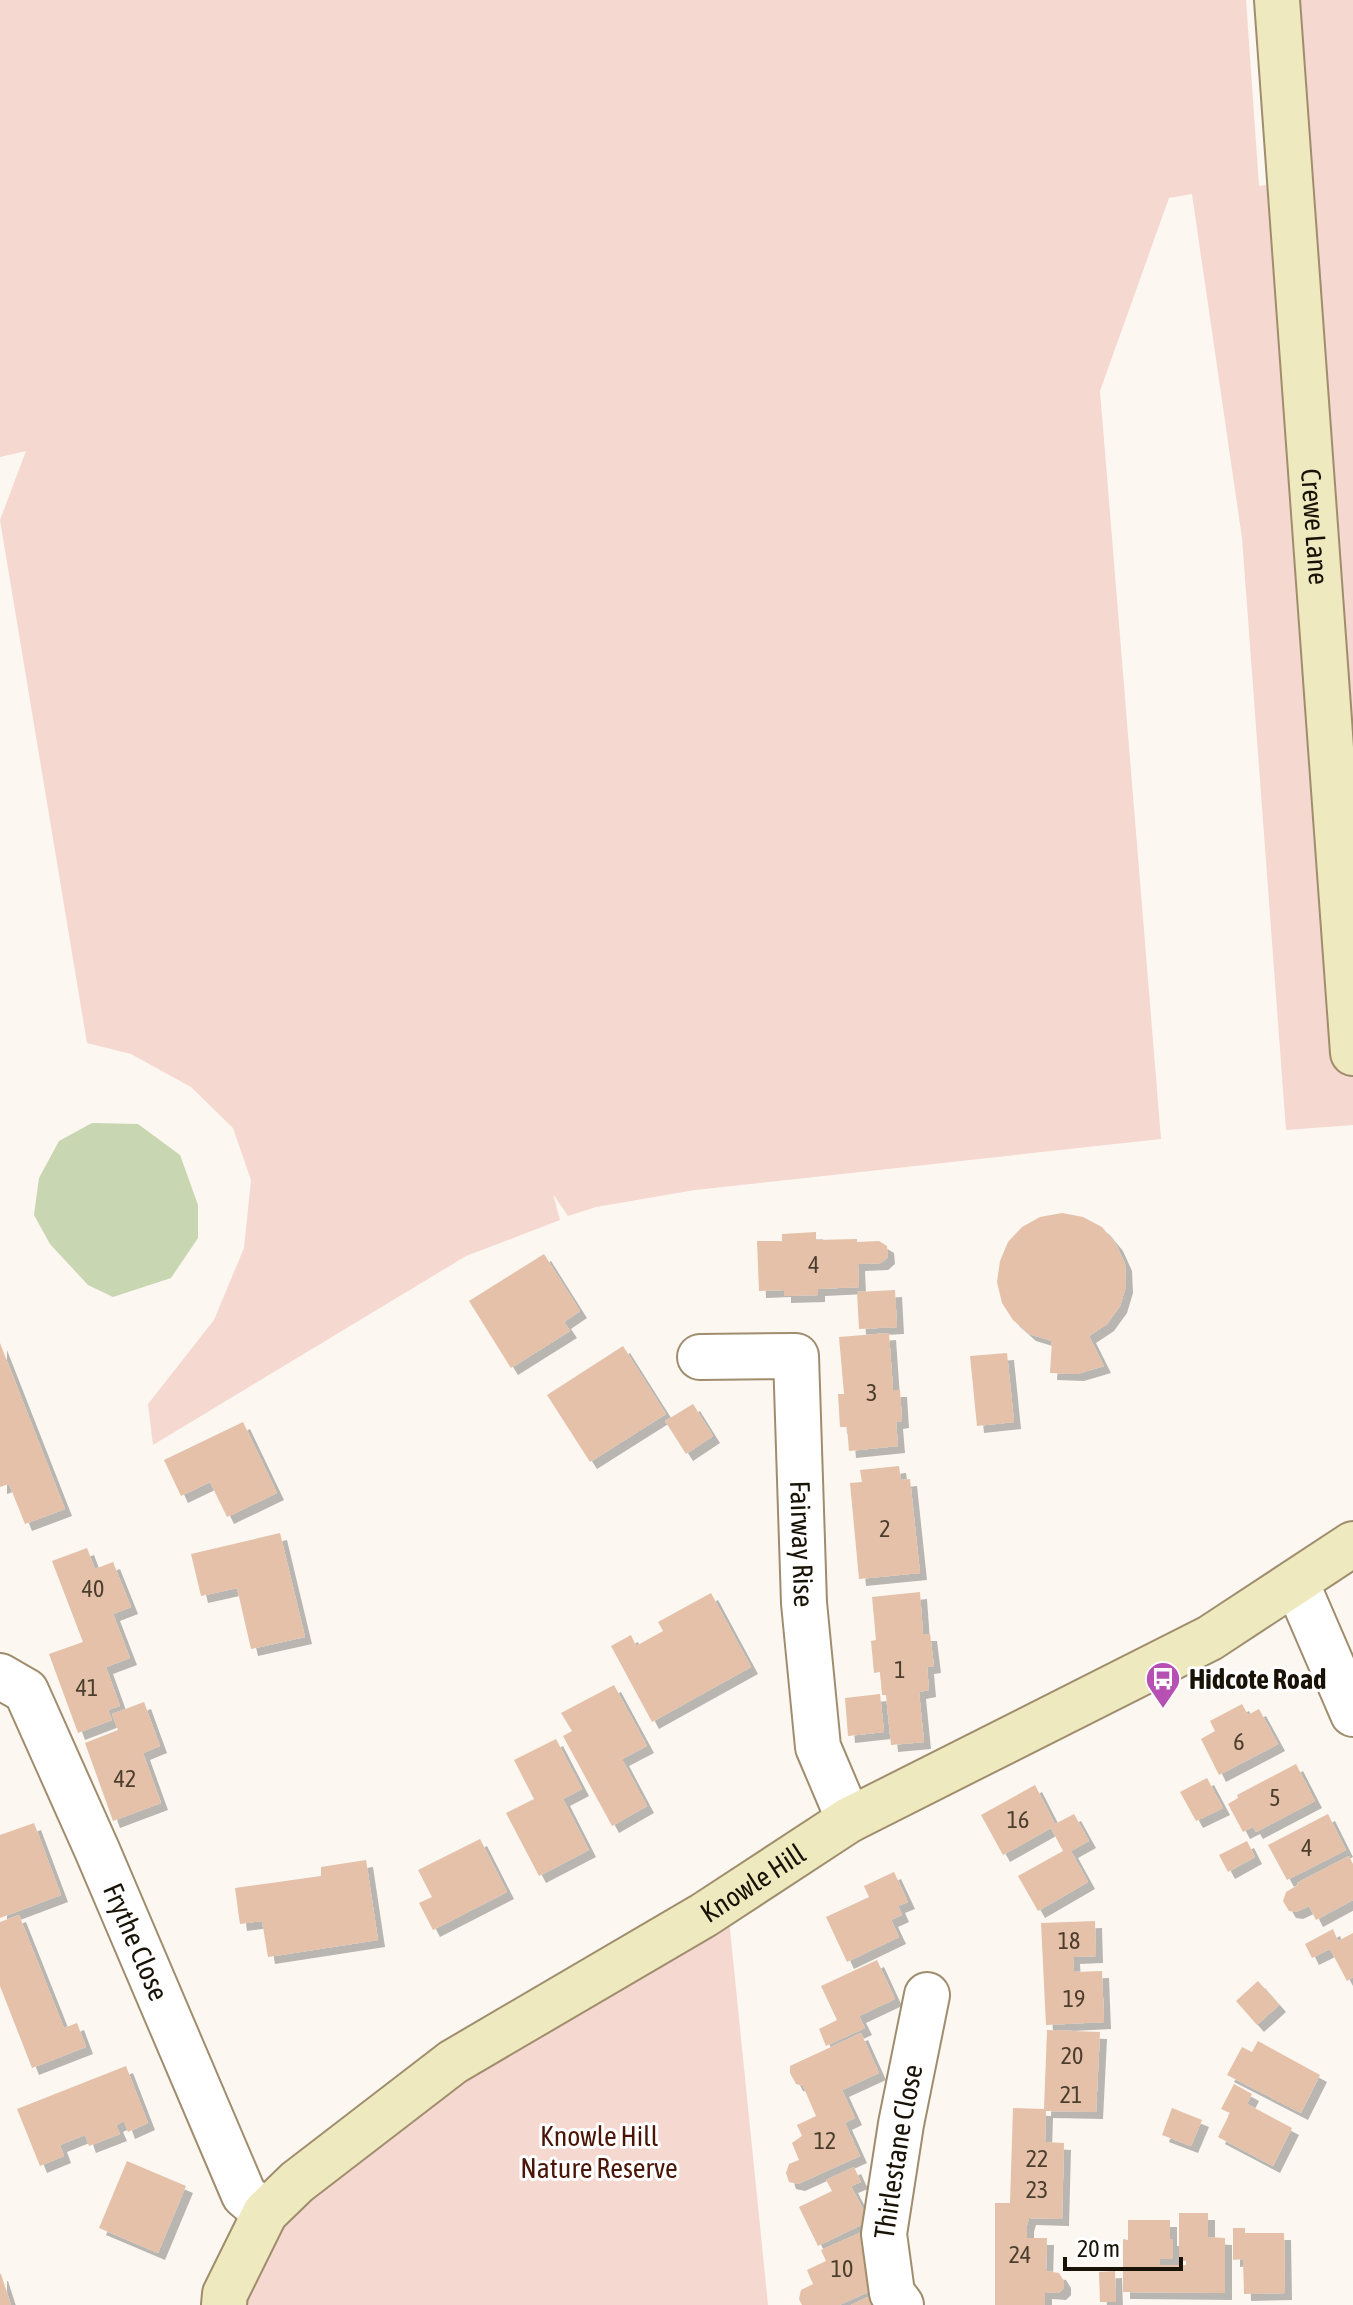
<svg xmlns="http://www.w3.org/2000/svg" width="1353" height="2305" font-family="'Asap Condensed',sans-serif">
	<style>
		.green { fill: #f5d8d0 }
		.water { fill: #c8d6b1 }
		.building { fill: #e4c1a8; filter: url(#shadow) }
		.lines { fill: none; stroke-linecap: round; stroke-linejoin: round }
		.street-casing { stroke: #a08d6e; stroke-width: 48 }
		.secondary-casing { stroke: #a08d6e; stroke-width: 48 }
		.street { stroke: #fff; stroke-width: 44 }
		.secondary { stroke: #eee9be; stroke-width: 44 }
		.labels { text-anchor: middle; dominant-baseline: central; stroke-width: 6; stroke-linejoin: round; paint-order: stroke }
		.number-label { font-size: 24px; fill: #4c3e2e }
		.street-label { font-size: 28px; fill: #191206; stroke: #fff }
		.poi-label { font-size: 28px; font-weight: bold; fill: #191206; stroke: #fff; text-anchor: start }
		.park-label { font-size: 28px; fill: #4a1608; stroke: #fff }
	</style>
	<defs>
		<filter id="shadow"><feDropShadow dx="7" dy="7" stdDeviation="0" flood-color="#0004"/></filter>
	</defs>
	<rect width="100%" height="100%" fill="#fcf7f1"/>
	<g class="green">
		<polygon points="0,0 1246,0 1259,186 1290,182 1277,0 1353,0 1353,1125 1286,1130 1242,538 1192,194 1169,198 1100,391 1161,1139 695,1190 596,1207 568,1216 553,1194 560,1220 466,1256 153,1445 148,1404 214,1320 244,1248 251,1180 233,1128 191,1087 131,1054 87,1043 0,520 26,451 0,457"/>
		<polygon points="727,1900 768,2305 224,2305 265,2213"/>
	</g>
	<polygon class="water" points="92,1123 138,1124 180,1155 198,1205 198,1238 171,1278 113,1297 88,1285 50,1244 34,1215 39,1178 59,1141"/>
	<g class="building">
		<polygon points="1062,1213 1083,1217 1102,1227 1116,1244 1125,1264 1126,1286 1120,1306 1107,1324 1089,1336 1104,1366 1077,1374 1050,1373 1052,1341 1029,1334 1013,1320 1002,1303 997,1282 1000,1261 1008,1242 1022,1227 1040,1217"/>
		<polygon points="816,1232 816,1240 857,1239 857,1242 879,1241 887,1246 888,1257 881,1263 858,1264 859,1287 818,1289 818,1295 784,1296 784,1290 759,1291 757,1241 782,1241 782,1234"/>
		<polygon points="544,1254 580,1311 564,1322 570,1331 511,1368 469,1301"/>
		<polygon points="895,1290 897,1327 859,1329 857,1292"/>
		<polygon points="889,1333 893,1390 900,1390 902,1421 896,1422 898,1446 849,1451 847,1427 840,1427 838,1394 844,1394 839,1337"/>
		<polygon points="0,1343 65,1509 25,1524 9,1484 0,1487"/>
		<polygon points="623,1346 666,1414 590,1462 547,1395"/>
		<polygon points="1007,1353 1014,1422 977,1426 970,1356"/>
		<polygon points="693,1404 713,1436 686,1454 665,1421"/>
		<polygon points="243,1422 277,1493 227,1517 210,1482 181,1496 164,1460"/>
		<polygon points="899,1466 901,1480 910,1479 920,1573 859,1579 850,1483 862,1482 860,1470"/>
		<polygon points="280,1533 305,1637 251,1649 237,1588 201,1596 191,1554"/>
		<polygon points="87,1548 95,1569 113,1562 131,1607 113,1614 130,1658 106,1667 120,1706 108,1710 112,1720 78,1733 49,1654 83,1642 52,1561"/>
		<polygon points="920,1592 923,1634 930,1634 934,1666 927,1667 929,1690 919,1692 924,1742 891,1745 886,1695 882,1695 880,1672 874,1673 871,1641 876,1640 872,1597"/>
		<polygon points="711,1593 751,1667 652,1722 611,1646 631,1635 636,1646 663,1631 658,1622"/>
		<polygon points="614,1685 647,1746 622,1759 647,1806 612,1826 563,1736 572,1731 561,1713"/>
		<polygon points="880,1694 884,1732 848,1736 845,1698"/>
		<polygon points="144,1702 160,1746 143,1753 161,1803 113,1821 85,1743 118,1730 112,1714"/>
		<polygon points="1242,1704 1248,1715 1259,1709 1278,1744 1219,1775 1201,1739 1215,1731 1210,1721"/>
		<polygon points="556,1739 582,1789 563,1799 589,1850 539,1876 506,1813 534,1799 514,1760"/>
		<polygon points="1296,1764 1315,1801 1256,1832 1253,1827 1243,1832 1228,1804 1238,1798 1237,1795"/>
		<polygon points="1207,1778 1223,1808 1196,1821 1180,1792"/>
		<polygon points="1035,1785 1055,1824 1074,1814 1089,1841 1071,1851 1088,1882 1038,1911 1018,1876 1063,1851 1051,1828 1003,1855 981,1815"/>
		<polygon points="1328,1814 1346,1850 1287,1880 1268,1845"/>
		<polygon points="34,1823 61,1895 0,1918 0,1835"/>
		<polygon points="480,1839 507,1892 433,1930 419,1903 432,1897 418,1870"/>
		<polygon points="1247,1841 1255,1857 1228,1872 1219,1855"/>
		<polygon points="1349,1856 1353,1864 1353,1900 1316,1920 1309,1906 1296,1912 1289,1911 1283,1901 1286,1892 1298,1885 1297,1883"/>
		<polygon points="366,1860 378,1940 268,1957 262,1921 240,1924 235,1888 321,1876 321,1867"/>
		<polygon points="894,1872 908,1902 898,1906 902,1915 891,1920 899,1937 847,1962 826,1917 869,1897 864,1886"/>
		<polygon points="19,1915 64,2028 77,2023 86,2047 32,2068 0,1986 0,1922"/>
		<polygon points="1095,1921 1096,1956 1073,1957 1074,1972 1102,1971 1104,2022 1046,2025 1041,1923"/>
		<polygon points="1333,1929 1338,1941 1353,1933 1353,1977 1347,1981 1330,1949 1312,1958 1305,1944"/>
		<polygon points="877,1960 895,1999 859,2016 865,2028 826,2046 819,2029 837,2020 821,1986"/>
		<polygon points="1258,1981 1279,2005 1257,2025 1236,2001"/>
		<polygon points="1047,2030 1100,2032 1096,2112 1046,2111 1045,2142 1064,2143 1062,2219 1029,2218 1027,2225 1027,2238 1047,2238 1046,2271 1059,2273 1064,2281 1064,2288 1059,2293 1045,2292 1045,2305 995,2305 995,2203 1010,2203 1013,2108 1044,2109"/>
		<polygon points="861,2033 879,2073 842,2090 855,2118 845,2123 860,2156 798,2184 789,2182 786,2173 789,2164 799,2160 792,2143 802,2136 797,2125 816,2116 803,2086 796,2084 790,2073 790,2066"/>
		<polygon points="1258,2041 1320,2075 1301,2113 1227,2075 1242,2047 1252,2052"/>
		<polygon points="126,2066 148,2123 128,2132 124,2121 116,2125 120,2134 89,2146 85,2135 60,2145 64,2156 40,2166 17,2109"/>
		<polygon points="1234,2084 1252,2094 1247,2104 1292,2128 1273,2166 1218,2137 1230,2113 1221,2109"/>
		<polygon points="1172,2108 1202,2120 1191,2146 1162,2135"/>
		<polygon points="127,2161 186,2186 158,2253 99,2228"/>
		<polygon points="854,2167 861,2182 851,2186 869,2221 818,2246 799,2207 832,2191 826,2180"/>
		<polygon points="1179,2213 1208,2213 1208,2237 1225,2238 1225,2293 1123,2292 1123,2239 1128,2240 1128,2220 1170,2220 1170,2239 1173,2239 1173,2259 1160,2259 1160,2265 1186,2265 1186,2261 1179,2261"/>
		<polygon points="1233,2228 1245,2228 1245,2233 1284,2233 1285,2293 1244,2294 1243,2259 1233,2260"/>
		<polygon points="862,2232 877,2267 878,2288 839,2305 802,2305 799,2299 801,2290 813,2284 807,2270 826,2261 821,2250"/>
		<polygon points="1115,2271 1116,2302 1100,2302 1099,2272"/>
		<polygon points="0,2274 1,2274 11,2305 0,2305"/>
		<polygon points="870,2296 874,2305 851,2305"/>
	</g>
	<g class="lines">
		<defs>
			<g id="street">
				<path id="s1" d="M700,1357l96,-1 8,247 14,144 31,73"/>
				<polyline points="1296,1582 1353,1714"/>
				<path id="s2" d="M0,1676l26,15 71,159 147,345 21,18"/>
				<path id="s3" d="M901,2305l-9,-12 -8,-59 17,-110 26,-129"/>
			</g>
			<g id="secondary">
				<path id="s4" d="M1277,0l76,1053"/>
				<path id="s5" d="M224,2305l1,-11 40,-81 32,-31 156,-120 251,-147 145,-95 361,-182 143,-94"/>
			</g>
		</defs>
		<use href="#street" class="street-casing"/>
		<use href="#secondary" class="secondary-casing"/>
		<use href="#street" class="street"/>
		<use href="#secondary" class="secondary"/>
	</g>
	<defs>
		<symbol id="bus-pin" viewBox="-11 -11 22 30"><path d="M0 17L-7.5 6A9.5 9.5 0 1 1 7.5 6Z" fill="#b750b3" stroke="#fff"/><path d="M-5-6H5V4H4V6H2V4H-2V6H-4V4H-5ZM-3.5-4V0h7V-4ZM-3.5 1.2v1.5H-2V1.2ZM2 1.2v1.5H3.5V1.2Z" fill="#fff"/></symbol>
	</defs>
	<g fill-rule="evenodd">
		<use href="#bus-pin" x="1143" y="1659" width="40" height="54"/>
	</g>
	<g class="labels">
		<g class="number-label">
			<text x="814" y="1264">4</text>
			<text x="872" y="1392">3</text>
			<text x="885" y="1528">2</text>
			<text x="93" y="1588">40</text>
			<text x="900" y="1669">1</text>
			<text x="87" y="1687">41</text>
			<text x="1239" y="1741">6</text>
			<text x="125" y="1778">42</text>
			<text x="1275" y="1797">5</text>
			<text x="1018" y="1819">16</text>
			<text x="1307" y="1847">4</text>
			<text x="1069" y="1940">18</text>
			<text x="1074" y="1998">19</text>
			<text x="1072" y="2055">20</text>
			<text x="1071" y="2094">21</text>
			<text x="825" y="2140">12</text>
			<text x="1037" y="2158">22</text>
			<text x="1037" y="2189">23</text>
			<text x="1020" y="2254">24</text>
			<text x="842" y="2268">10</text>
		</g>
		<g class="street-label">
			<text stroke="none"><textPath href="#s4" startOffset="528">Crewe Lane</textPath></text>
			<text stroke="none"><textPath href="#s1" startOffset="284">Fairway Rise</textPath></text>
			<text stroke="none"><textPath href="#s5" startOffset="692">Knowle Hill</textPath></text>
			<text stroke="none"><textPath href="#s2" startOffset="304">Frythe Close</textPath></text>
			<text stroke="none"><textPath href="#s3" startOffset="158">Thirlestane Close</textPath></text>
		</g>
		<g class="poi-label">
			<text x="1189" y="1679">Hidcote Road</text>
		</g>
		<g class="park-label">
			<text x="599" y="2136">Knowle Hill<tspan x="599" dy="32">Nature Reserve</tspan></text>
		</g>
	</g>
	<path d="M1065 2257v12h116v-12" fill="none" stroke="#191206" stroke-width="4"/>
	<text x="1077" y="2257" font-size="24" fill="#191206" stroke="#ffffff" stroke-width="6" paint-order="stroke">20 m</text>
</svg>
